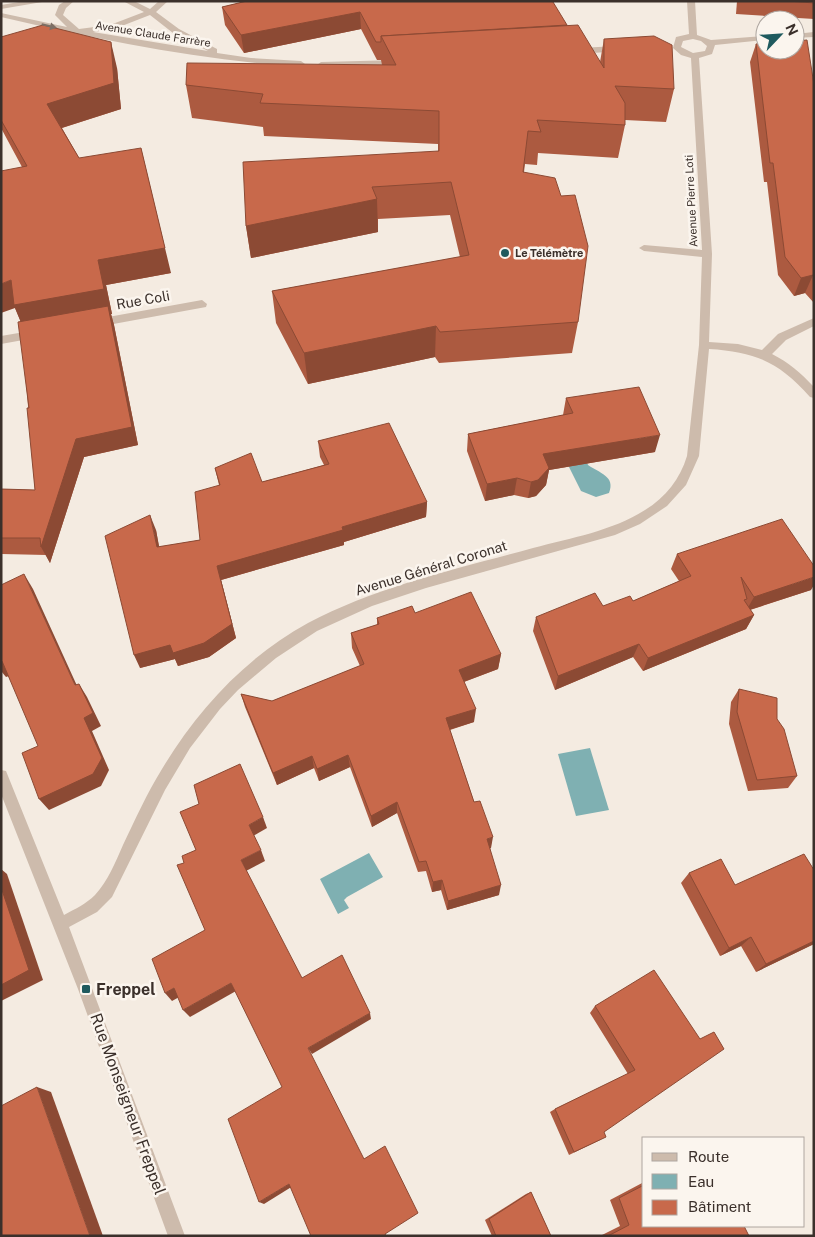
<svg xmlns="http://www.w3.org/2000/svg" width="815" height="1237" font-family="'Public Sans',sans-serif">
	<style>
		.water { fill: #7fb0b2 }
		.lines { fill: none; stroke-linecap: round; stroke-linejoin: round }
		.minor { fill: #cdbbac; fill-rule: evenodd }
		.wall { fill: #ac5a40 }
		.shaded-wall { fill: #8c4a34 }
		.building { fill: #c8694b; stroke: #8c4a34 }
		.oneway { fill: #7d6f65 }
		.poi-dot { fill: #1f5a5e; stroke: #fbf5ee; stroke-width: 2 }
		.labels { text-anchor: middle; dominant-baseline: central; stroke-width: 5; stroke-linejoin: round; paint-order: stroke }
		.far-street-label { font-size: 11px; fill: #3b302b; stroke: #fbf5ee }
		.far-poi-label { font-size: 11px; font-weight: bold; fill: #3b302b; stroke: #fbf5ee; text-anchor: start }
		.street-label { font-size: 14px; fill: #3b302b; stroke: #fbf5ee }
		.near-poi-label { font-size: 16px; font-weight: bold; fill: #3b302b; stroke: #fbf5ee; text-anchor: start }
		.near-street-label { font-size: 16px; fill: #3b302b; stroke: #fbf5ee }
	</style>
	<rect width="100%" height="100%" fill="#f4ebe1"/>
	<g class="water">
		<path d="M584,455l4,10c11,8 28,11 21,28l-13,4 -15,-6 -16,-32z"/>
		<polygon points="590,748 609,810 576,816 558,754"/>
		<polygon points="369,853 383,877 347,897 344,900 349,908 338,914 320,879"/>
	</g>
	<g class="lines">
		<g class="minor">
			<polygon points="25,1 48,1 1,9 1,5"/>
			<path d="M65,1h9l-8,7 -3,7 16,14 31,-4 34,-13 -21,-11h11l16,8 9,-8h9l-12,11 23,17 38,20v4l34,5 50,3 4,3 -4,3c-101,-7 -201,-27 -300,-50v-4l66,14 -12,-12 4,-10zM150,15l23,18 35,18 -115,-19 21,-3z"/>
			<path d="M687,1h8l2,34 14,5 54,-4v4l-50,5 -3,9 -13,4 13,196 -3,88 29,2 24,6 16,-16 36,-16v8l-28,14 -14,14c16,8 29,19 42,33v11l-4,-1c-31,-35 -54,-45 -101,-48l-10,107 -13,29 -19,21 -27,18 -25,11 -189,53 -54,18 -55,25 -41,27 -38,32 -18,19 -30,39 -25,42 -53,107 -15,15 -28,15 116,309h-17l-90,-247 -77,-195v-24l5,1 2,5 56,139c11,-6 22,-11 31,-20 13,-14 20,-32 28,-50 12,-25 24,-52 39,-76 36,-60 84,-112 146,-146 70,-37 149,-54 225,-75 38,-10 79,-17 112,-38 21,-13 35,-31 42,-54l12,-111 3,-88 -58,-6 -5,-3 5,-3 58,5 -11,-192 -10,-3 -8,-7 3,-11 13,-3zM693,39l8,2 6,5 -2,5 -12,2 -12,-6 2,-6z"/>
			<polygon points="814,32 814,37 795,38 795,34"/>
			<polygon points="618,46 622,49 621,51 578,54 574,51 578,48"/>
			<polygon points="399,60 402,61 402,65 321,68 317,65 321,62"/>
			<polygon points="202,300 207,304 206,307 97,327 92,323 97,319"/>
			<polygon points="36,330 41,334 40,337 1,344 1,336"/>
		</g>
	</g>
	<g class="wall">
		<polygon points="247,1 567,25 600,62 604,39 674,89 666,122 625,120 625,125 618,158 538,153 537,165 525,164 524,172 578,322 572,353 439,363 435,357 308,384 276,323 272,291 460,257 450,215 378,219 378,232 251,258 246,226 438,151 438,144 264,136 263,127 192,118 186,85 382,65 381,60 377,60 361,29 244,53 225,25 222,7"/>
		<polygon points="737,1 814,1 814,19 736,14"/>
		<polygon points="1,37 117,68 121,109 62,128 79,158 171,273 106,285 112,314 111,314 114,325 138,445 84,457 50,563 46,555 2,554 1,553 1,489 35,490 21,322 15,308 22,167 1,128"/>
		<polygon points="756,44 814,85 814,303 805,293 794,296 778,275 767,182 764,182 750,62"/>
		<polygon points="566,398 655,452 549,470 546,485 536,496 528,498 514,495 485,501 467,451 468,434 563,415"/>
		<polygon points="318,441 427,502 426,517 344,542 344,545 221,580 236,638 209,657 178,666 175,659 140,668 156,530 159,547 200,540 219,485 215,468 262,482 324,465 320,457"/>
		<polygon points="677,554 811,590 750,610 754,615 746,629 643,671 633,657 555,690 533,631 536,617 633,601 679,581 671,569"/>
		<polygon points="415,613 501,654 498,669 464,682 474,722 450,730 474,802 491,848 490,848 499,895 447,910 441,890 432,892 426,871 418,872 397,813 372,827 350,767 319,781 314,768 277,785 245,707 241,694 272,701 360,666 352,648 351,633 377,625 377,618"/>
		<polygon points="739,689 797,776 788,788 748,791 729,724 731,702"/>
		<polygon points="689,873 735,885 814,944 756,972 741,946 720,956 681,883"/>
		<polygon points="595,1006 700,1039 604,1132 600,1140 569,1155 550,1112 555,1109 628,1074 590,1013"/>
		<polygon points="644,1182 644,1226 749,1236 600,1236 620,1226 610,1200"/>
		<polygon points="531,1192 551,1236 492,1236 485,1220 526,1194"/>
	</g>
	<g class="shaded-wall">
		<polygon points="360,12 361,29 244,53 241,35"/>
		<polygon points="111,42 117,68 121,109 55,130 47,104"/>
		<polygon points="141,148 171,273 106,285 112,314 111,314 114,325 138,445 84,457 50,563 41,547 24,330 15,308 1,313 1,284 11,280 98,260"/>
		<polygon points="377,199 378,232 251,258 246,226"/>
		<polygon points="813,275 805,293 794,296 801,278"/>
		<polygon points="436,326 435,357 308,384 304,353"/>
		<polygon points="660,435 655,452 549,470 546,485 536,496 528,498 531,482 543,454"/>
		<polygon points="517,478 514,495 485,501 487,484"/>
		<polygon points="427,502 426,517 344,542 344,545 221,580 236,638 209,657 178,666 175,659 140,668 134,655 217,566 342,527"/>
		<polygon points="150,515 156,530 162,562 157,547"/>
		<polygon points="24,574 33,589 83,699 75,685"/>
		<polygon points="814,577 814,585 811,590 746,611 754,597"/>
		<polygon points="754,615 746,629 643,671 648,658"/>
		<polygon points="639,644 633,657 555,690 558,676"/>
		<polygon points="501,654 498,669 458,684 459,670"/>
		<polygon points="1,661 2,661 12,675 6,677 1,671"/>
		<polygon points="79,684 87,697 101,726 92,731 109,770 101,786 49,810 39,799 84,718"/>
		<polygon points="476,709 474,722 445,731 446,718"/>
		<polygon points="348,755 350,767 319,781 317,769"/>
		<polygon points="312,756 314,768 277,785 273,773"/>
		<polygon points="397,802 397,813 372,827 371,816"/>
		<polygon points="263,817 267,828 253,836 249,825"/>
		<polygon points="493,837 491,848 485,850 487,839"/>
		<polygon points="261,850 265,861 246,871 241,860"/>
		<polygon points="1,869 7,874 43,980 1,1001"/>
		<polygon points="442,880 441,890 432,892 433,882"/>
		<polygon points="501,885 499,895 447,910 448,901"/>
		<polygon points="751,937 741,946 720,956 729,948"/>
		<polygon points="814,941 814,944 756,972 766,964"/>
		<polygon points="231,983 236,991 190,1017 183,1010"/>
		<polygon points="174,988 181,996 172,1001 165,993"/>
		<polygon points="370,1013 371,1019 312,1054 308,1048"/>
		<polygon points="37,1087 51,1092 103,1236 90,1236"/>
		<polygon points="289,1184 293,1186 264,1204 259,1202"/>
	</g>
	<g class="building">
		<polygon points="247,1 552,1 553,2 567,25 381,36 381,42 376,42 360,12 241,35 222,7"/>
		<polygon points="788,1 814,1 814,3"/>
		<polygon points="43,25 111,42 114,83 47,104 79,158 141,148 165,248 98,260 104,289 14,305 11,280 1,284 1,171 27,166 1,120 1,37"/>
		<polygon points="578,25 604,68 604,39 654,36 672,45 674,89 615,86 625,103 625,125 537,120 541,132 528,131 523,172 555,178 561,196 575,195 588,246 578,322 440,332 436,326 304,353 272,291 469,255 451,182 372,187 377,199 246,226 243,162 439,151 439,111 260,103 263,94 186,85 187,63 396,65 381,36"/>
		<polygon points="807,40 814,85 814,277 813,275 801,278 785,257 773,163 770,163 756,44 765,43 765,50 795,50 795,41"/>
		<polygon points="108,306 132,427 76,439 41,547 40,538 1,538 1,489 35,490 27,408 29,408 18,322"/>
		<polygon points="639,387 660,435 543,454 549,468 538,480 531,482 517,478 487,484 468,434 573,413 566,398"/>
		<polygon points="389,423 427,502 342,527 343,530 217,566 232,624 204,643 173,653 170,645 134,655 105,536 150,515 157,547 200,540 195,492 220,485 215,468 251,453 262,482 329,464 318,441"/>
		<polygon points="782,519 814,566 814,577 754,597 741,577 747,599 744,600 754,615 648,658 639,644 558,676 536,617 595,593 603,606 630,596 633,601 691,576 677,554"/>
		<polygon points="24,574 75,685 79,684 93,713 84,718 102,758 93,774 39,799 22,753 38,746 2,661 1,661 1,585"/>
		<polygon points="471,592 501,654 459,670 476,709 446,718 474,802 480,801 493,837 487,839 501,885 448,901 442,880 433,882 426,861 419,862 397,802 371,816 348,755 317,769 312,756 273,773 241,694 272,701 364,664 351,633 379,624 377,618 412,606 415,613"/>
		<polygon points="739,689 777,698 777,719 784,729 797,776 757,780 737,712"/>
		<polygon points="240,764 263,817 249,825 261,850 241,860 302,978 342,955 370,1013 308,1048 364,1159 385,1146 418,1213 385,1234 386,1236 311,1236 289,1184 259,1202 228,1119 282,1087 231,983 183,1010 174,988 165,993 152,959 205,930 177,865 184,863 182,856 196,850 180,812 199,804 194,785"/>
		<polygon points="804,854 814,870 814,941 766,964 751,937 729,948 689,873 721,859 735,885"/>
		<polygon points="1,887 29,970 1,985"/>
		<polygon points="654,970 700,1039 714,1032 724,1049 604,1132 606,1137 574,1152 555,1109 635,1070 595,1006"/>
		<polygon points="37,1087 90,1236 1,1236 1,1106"/>
		<polygon points="644,1185 644,1226 744,1226 749,1236 608,1236 629,1225 619,1198"/>
		<polygon points="531,1192 551,1236 496,1236 489,1219"/>
	</g>
	<defs><path id="oneway-solid" d="M-6-.8H1V-3.2L6.5 0L1 3.2V.8H-6Z" transform="scale(1.25)"/></defs>
	<use class="oneway" href="#oneway-solid" transform="translate(49 26) rotate(13)"/>
	<g class="poi-dot">
		<circle cx="505" cy="253" r="5"/>
		<rect x="81" y="984" width="10" height="10" rx="2.5"/>
	</g>
	<g class="labels">
		<g class="far-street-label">
			<text transform="translate(153 34) rotate(9)">Avenue Claude Farrère</text>
			<text transform="translate(691 201) rotate(-93)">Avenue Pierre Loti</text>
		</g>
		<g class="far-poi-label">
			<text x="515" y="253">Le Télémètre</text>
		</g>
		<g class="street-label">
			<text transform="translate(143 300) rotate(-10)">Rue Coli</text>
			<text transform="translate(431 568) rotate(-17)">Avenue Général Coronat</text>
		</g>
		<g class="near-poi-label">
			<text x="96" y="989">Freppel</text>
		</g>
		<g class="near-street-label">
			<text transform="translate(128 1104) rotate(70)">Rue Monseigneur Freppel</text>
		</g>
	</g>
	<rect width="815" height="1237" fill="none" stroke="#3b302b" stroke-width="5"/>
	<rect x="642" y="1137" width="162" height="90" fill="#fbf5ee" stroke="#aea6a0"/>
	<rect x="652" y="1153" width="25" height="8" fill="#cdbbac" stroke="#aea6a0"/>
	<text x="688" y="1162" font-size="15" fill="#3b302b">Route</text>
	<rect x="652" y="1174" width="25" height="15" fill="#7fb0b2" stroke="#aea6a0"/>
	<text x="688" y="1187" font-size="15" fill="#3b302b">Eau</text>
	<rect x="652" y="1200" width="25" height="15" fill="#c8694b" stroke="#aea6a0"/>
	<text x="688" y="1212" font-size="15" fill="#3b302b">Bâtiment</text>
	<g transform="translate(780 35) rotate(65)"><circle r="24" fill="#fbf5ee" stroke="#aea6a0"/>
	<path d="M0-4L9 19L0 12L-9 19Z" fill="#1f5a5e"/>
	<text y="-8" font-size="14" font-weight="bold" text-anchor="middle" fill="#3b302b">N</text>
	</g>
</svg>
